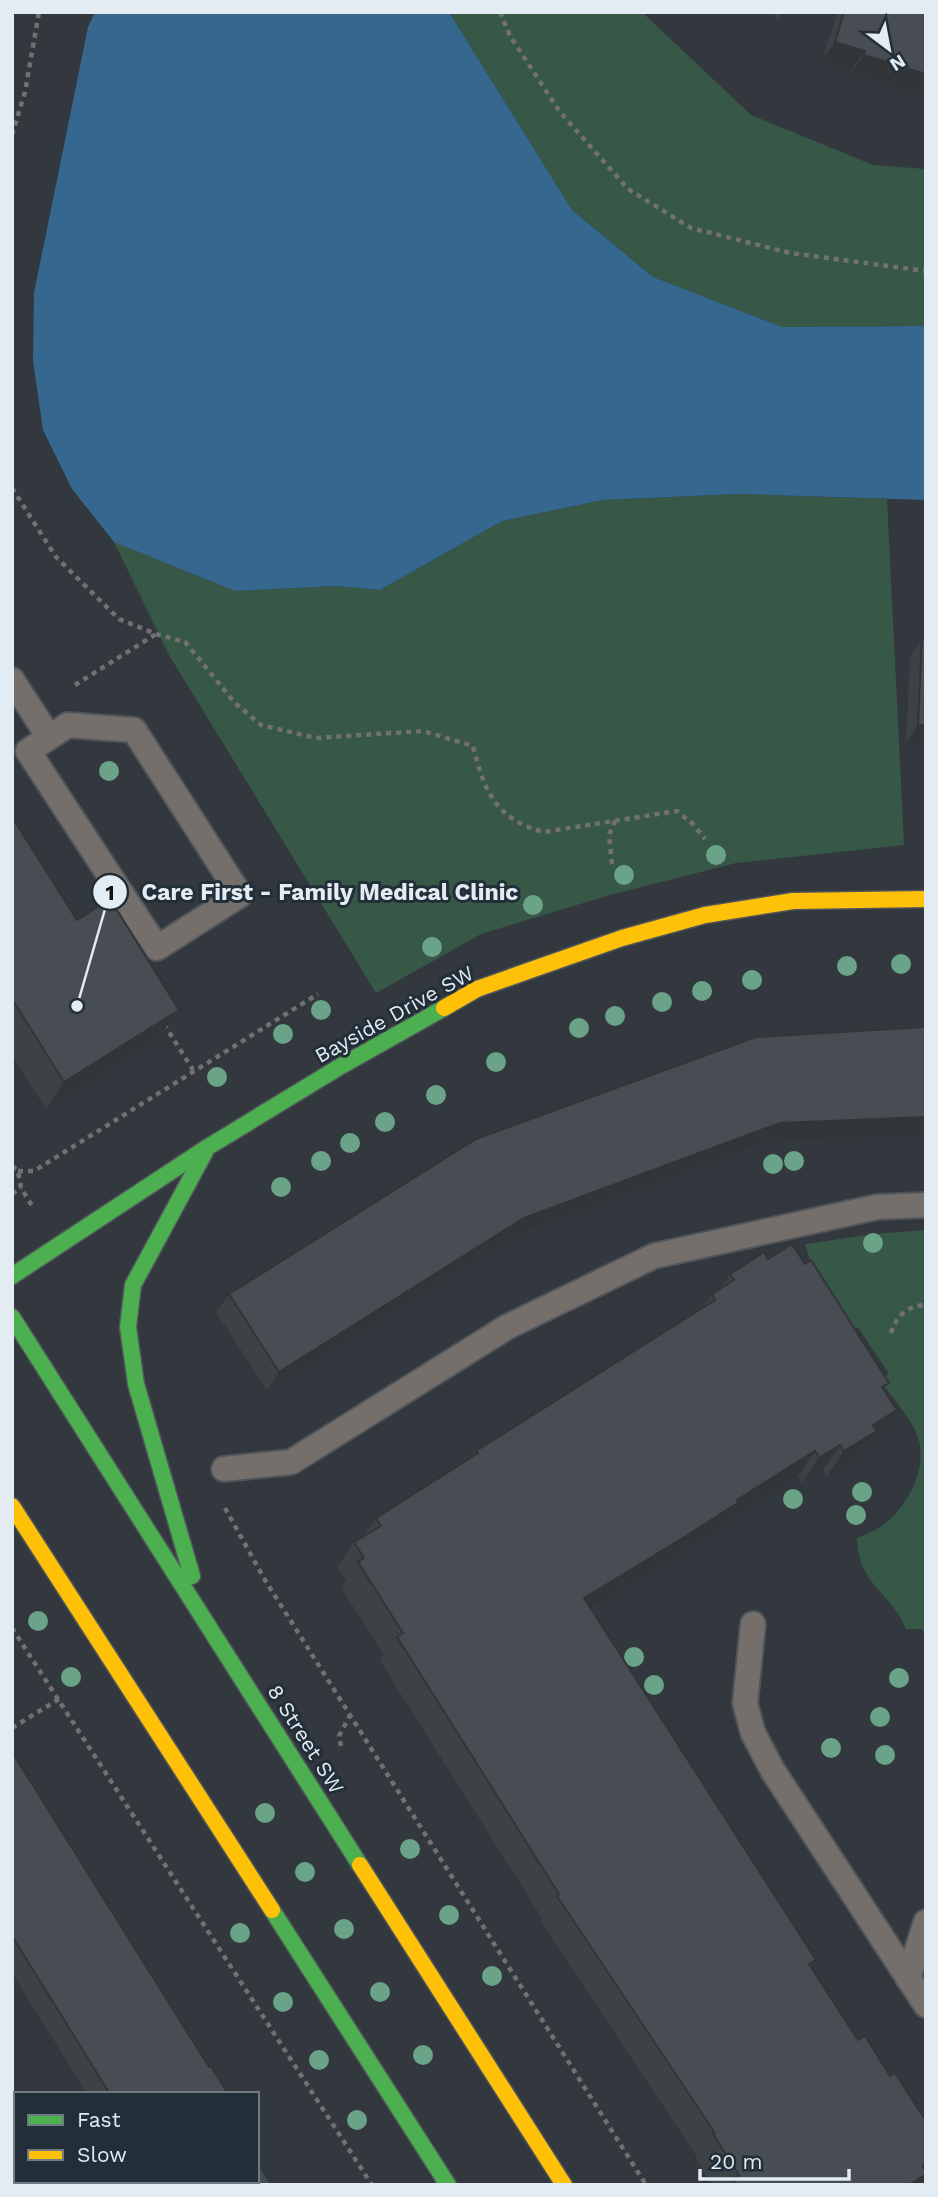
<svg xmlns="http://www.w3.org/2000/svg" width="938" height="2197" font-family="'Work Sans',sans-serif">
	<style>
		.green { fill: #375847 }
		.water { fill: #35678f }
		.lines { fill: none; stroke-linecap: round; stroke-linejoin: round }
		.lane-casing { stroke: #4f555a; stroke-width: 28 }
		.street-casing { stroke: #4f555a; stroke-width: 42 }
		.fast-casing { stroke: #4f555a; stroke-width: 19 }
		.slow-casing { stroke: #4f555a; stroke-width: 19 }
		.path { stroke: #737170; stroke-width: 4.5; stroke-dasharray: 5 5; stroke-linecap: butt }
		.lane { stroke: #756f6b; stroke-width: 24 }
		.street { stroke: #756f6b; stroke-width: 38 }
		.fast { stroke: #4caf50; stroke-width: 16 }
		.slow { stroke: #ffc107; stroke-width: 16 }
		.tree { fill: #6aa388 }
		.wall { fill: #3d4247 }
		.shaded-wall { fill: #323639 }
		.building { fill: #474d52; stroke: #323639; stroke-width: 2 }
		.labels { text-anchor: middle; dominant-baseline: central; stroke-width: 6; stroke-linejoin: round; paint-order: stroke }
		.street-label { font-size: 21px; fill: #e3ecf3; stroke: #222f39 }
		.leader { fill: none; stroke: #e3ecf3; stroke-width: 2.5 }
		.callout-dot { fill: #e3ecf3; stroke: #222f39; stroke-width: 2.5 }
		.mark-label { font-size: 21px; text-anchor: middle; font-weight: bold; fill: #111 }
		.callout-label { font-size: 23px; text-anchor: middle; font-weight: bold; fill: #e3ecf3; stroke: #222f39; stroke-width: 6; stroke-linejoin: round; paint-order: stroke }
	</style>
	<rect width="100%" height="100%" fill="#32383e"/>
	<g class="green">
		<polygon points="449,12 642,12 751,115 873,165 926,169 926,326 782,327 653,277 572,210"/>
		<polygon points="738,494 887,499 904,845 736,863 610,895 481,934 376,993 169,655 114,542 235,591 336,586 380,590 502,521 603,500"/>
		<path d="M926,1230v403l-6,-4h-14c-14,-37 -48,-43 -49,-91 10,-4 20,-8 29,-15 25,-21 45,-62 29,-93 -9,-18 -24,-34 -35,-50l9,-6 -31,-47 -8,5 -36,-59 -9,-29 70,-10z"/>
	</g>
	<polygon class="water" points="95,12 449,12 572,210 653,277 782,327 926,326 926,500 738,494 603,500 502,521 380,590 336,586 235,591 114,542 72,489 43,430 33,361 34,293 88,27"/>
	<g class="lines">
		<defs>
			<g id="lane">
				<polyline points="12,680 49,737"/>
				<polygon points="68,725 134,730 240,895 157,948 28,751"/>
				<polyline points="224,1469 291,1462 507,1327 654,1256 877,1207 926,1205"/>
				<polyline points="753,1624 745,1703 753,1733 773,1771 926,2005"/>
				<polyline points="908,1978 926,1922"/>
			</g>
			<g id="street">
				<polyline points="12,2127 16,2133"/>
				<polyline points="46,2181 48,2185"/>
			</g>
			<g id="fast">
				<polyline points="12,1276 208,1147 341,1066 444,1008"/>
				<polyline points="12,1317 360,1865"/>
				<polyline points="192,1576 136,1384 128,1327 133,1285 205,1152"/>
				<polyline points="272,1910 448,2185"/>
			</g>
			<g id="slow">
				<polyline points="444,1008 477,989 622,938 705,915 793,901 926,899"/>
				<polyline points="12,1506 272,1910"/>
				<polyline points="360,1865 564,2185"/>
			</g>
		</defs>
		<use href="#lane" class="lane-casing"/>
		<use href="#street" class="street-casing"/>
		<use href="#fast" class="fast-casing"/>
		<use href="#slow" class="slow-casing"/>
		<g class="path">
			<polyline points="500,12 510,36 560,112 628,189 691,228 790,253 926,271"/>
			<polyline points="12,135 25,92 39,12"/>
			<path d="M12,488l44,69 63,62 37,15 29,8 50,61 26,22 55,13 107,-7 50,15c11,45 23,74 71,86l133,-21 16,13 12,15"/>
			<polyline points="75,685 156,634"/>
			<polyline points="612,864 609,835 615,821"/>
			<polyline points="164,1024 193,1070"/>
			<polyline points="12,1166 18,1171 21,1188 34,1209"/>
			<polyline points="18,1171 34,1171 318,994"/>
			<polyline points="12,1194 21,1188"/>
			<path d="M891,1333c5,-17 17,-28 35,-28"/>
			<polyline points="225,1508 265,1580 646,2185"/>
			<polyline points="12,1628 372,2185"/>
			<polyline points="12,1728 59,1699"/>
			<polyline points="341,1746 339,1736 350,1715"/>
		</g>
		<use href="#lane" class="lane"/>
		<use href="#street" class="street"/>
		<use href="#fast" class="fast"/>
		<use href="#slow" class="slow"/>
	</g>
	<g class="tree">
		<circle cx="109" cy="771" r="10"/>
		<circle cx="716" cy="855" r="10"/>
		<circle cx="624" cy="875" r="10"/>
		<circle cx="533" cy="905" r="10"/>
		<circle cx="432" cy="947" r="10"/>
		<circle cx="901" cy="964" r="10"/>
		<circle cx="847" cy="966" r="10"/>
		<circle cx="752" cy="980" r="10"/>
		<circle cx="702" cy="991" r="10"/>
		<circle cx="662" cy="1002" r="10"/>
		<circle cx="321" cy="1010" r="10"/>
		<circle cx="615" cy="1016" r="10"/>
		<circle cx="579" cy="1028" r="10"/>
		<circle cx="283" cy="1034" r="10"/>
		<circle cx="496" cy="1062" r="10"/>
		<circle cx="217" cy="1077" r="10"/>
		<circle cx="436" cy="1095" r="10"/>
		<circle cx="385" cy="1122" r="10"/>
		<circle cx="350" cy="1143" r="10"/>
		<circle cx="321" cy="1161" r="10"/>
		<circle cx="794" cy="1161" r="10"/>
		<circle cx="773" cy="1164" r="10"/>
		<circle cx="281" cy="1187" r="10"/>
		<circle cx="873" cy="1243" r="10"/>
		<circle cx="862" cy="1492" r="10"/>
		<circle cx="793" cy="1499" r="10"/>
		<circle cx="856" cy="1515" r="10"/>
		<circle cx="38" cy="1621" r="10"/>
		<circle cx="634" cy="1657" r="10"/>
		<circle cx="71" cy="1677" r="10"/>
		<circle cx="899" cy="1678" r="10"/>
		<circle cx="654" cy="1685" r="10"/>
		<circle cx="880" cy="1717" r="10"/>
		<circle cx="831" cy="1748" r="10"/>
		<circle cx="885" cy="1755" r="10"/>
		<circle cx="265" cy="1813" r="10"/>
		<circle cx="410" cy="1849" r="10"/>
		<circle cx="305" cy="1872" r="10"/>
		<circle cx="449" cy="1915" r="10"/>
		<circle cx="344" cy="1929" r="10"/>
		<circle cx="240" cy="1933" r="10"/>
		<circle cx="492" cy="1976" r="10"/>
		<circle cx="380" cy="1992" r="10"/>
		<circle cx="283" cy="2002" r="10"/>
		<circle cx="423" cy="2055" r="10"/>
		<circle cx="319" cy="2060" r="10"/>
		<circle cx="357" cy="2120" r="10"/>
	</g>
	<g class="wall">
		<polygon points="772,12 788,12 778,20"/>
		<polygon points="838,12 926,12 926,96 851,73 852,69 822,60"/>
		<polygon points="922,639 926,640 926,743 906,743 910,657"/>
		<polygon points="12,817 77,920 179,1010 160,1036 46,1109 12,1055"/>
		<polygon points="768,1141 511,1236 267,1390 216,1312 229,1294"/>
		<polygon points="768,1259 805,1264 889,1383 884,1390 879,1435 871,1440 860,1456 827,1476 823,1470 802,1483 798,1476 725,1521 721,1527 668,1561 591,1609 816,1960 811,1966 924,2177 919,2185 712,2185 696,2159 697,2157 540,1920 542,1918 380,1661 384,1655 341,1587 346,1580 337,1567 354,1542 363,1537 376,1518 471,1458 476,1451 702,1308 712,1294 719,1290 730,1274"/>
		<polygon points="12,1752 209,2067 228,2094 87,2094 12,1973"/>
		<polygon points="146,2181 257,2181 272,2185 148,2185"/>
	</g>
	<g class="shaded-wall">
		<polygon points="784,12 788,12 778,20"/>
		<polygon points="835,42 865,51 852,69 822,60"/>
		<polygon points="864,55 926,74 926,96 851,73"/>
		<polygon points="918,725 926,725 926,743 906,743"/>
		<polygon points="179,1010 160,1036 46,1109 64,1082"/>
		<polygon points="926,1117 926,1134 768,1141 511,1236 267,1390 279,1372 524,1218 780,1123"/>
		<polygon points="897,1410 879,1435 871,1440 860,1456 827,1476 844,1451 873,1425"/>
		<polygon points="840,1445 823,1470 802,1483 819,1458"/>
		<polygon points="815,1451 798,1476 725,1521 721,1527 668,1561 567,1623 584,1598"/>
		<polygon points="926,2163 926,2177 919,2185 909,2185 923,2166"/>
	</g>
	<g class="building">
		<polygon points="844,12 926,12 926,74 864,55 865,51 835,42"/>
		<polygon points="922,639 926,640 926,725 918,725"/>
		<polygon points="12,817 77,920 110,899 179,1010 64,1082 12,999"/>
		<polygon points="926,1027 926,1117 780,1123 524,1218 279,1372 229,1294 476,1139 756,1037"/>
		<polygon points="792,1244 805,1264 811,1260 889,1383 882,1387 897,1410 873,1425 877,1431 844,1451 840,1445 819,1458 815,1451 737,1500 739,1502 686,1536 584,1598 816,1960 809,1964 858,2040 865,2036 890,2076 895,2073 926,2121 926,2163 923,2166 926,2171 926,2174 909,2185 736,2185 733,2179 739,2175 713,2134 715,2133 557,1896 559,1894 397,1637 403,1633 358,1562 364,1558 354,1542 381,1526 376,1518 478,1453 476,1451 715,1300 712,1294 734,1280 730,1274 764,1252 768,1259"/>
		<polygon points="12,1752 209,2067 211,2066 228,2094 110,2094 12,1936"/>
		<polygon points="257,2162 272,2185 171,2185 169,2181 257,2181"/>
	</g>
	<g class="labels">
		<g class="street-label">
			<text transform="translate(394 1014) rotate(-29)">Bayside Drive SW</text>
			<text transform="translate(306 1739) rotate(58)">8 Street SW</text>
		</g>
	</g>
	<path class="leader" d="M77 1006L110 892"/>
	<g class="callout-dot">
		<circle cx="77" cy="1006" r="7"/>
		<circle cx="110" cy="892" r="18"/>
	</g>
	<g class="mark-label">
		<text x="110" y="900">1</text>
	</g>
	<g class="callout-label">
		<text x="330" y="900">Care First - Family Medical Clinic</text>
	</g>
	<rect width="938" height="2197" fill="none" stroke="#e3ecf3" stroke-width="28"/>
	<rect x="14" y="2092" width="245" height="91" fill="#222f39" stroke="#6f7b83" stroke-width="2"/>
	<rect x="28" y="2115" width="35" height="10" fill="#4caf50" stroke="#6f7b83" stroke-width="2"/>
	<text x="77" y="2127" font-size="21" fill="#e3ecf3">Fast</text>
	<rect x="28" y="2150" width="35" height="10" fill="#ffc107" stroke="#6f7b83" stroke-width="2"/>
	<text x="77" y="2162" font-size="21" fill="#e3ecf3">Slow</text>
	<g transform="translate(889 49) rotate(148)" stroke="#222f39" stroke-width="5" paint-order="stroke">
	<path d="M0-5L12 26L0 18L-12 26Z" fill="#e3ecf3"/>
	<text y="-10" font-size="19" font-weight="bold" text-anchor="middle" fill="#e3ecf3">N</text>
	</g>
	<path d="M700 2169v10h149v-10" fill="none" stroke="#e3ecf3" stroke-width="3.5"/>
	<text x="710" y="2169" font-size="21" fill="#e3ecf3" stroke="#222f39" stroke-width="5" paint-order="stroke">20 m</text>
</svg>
